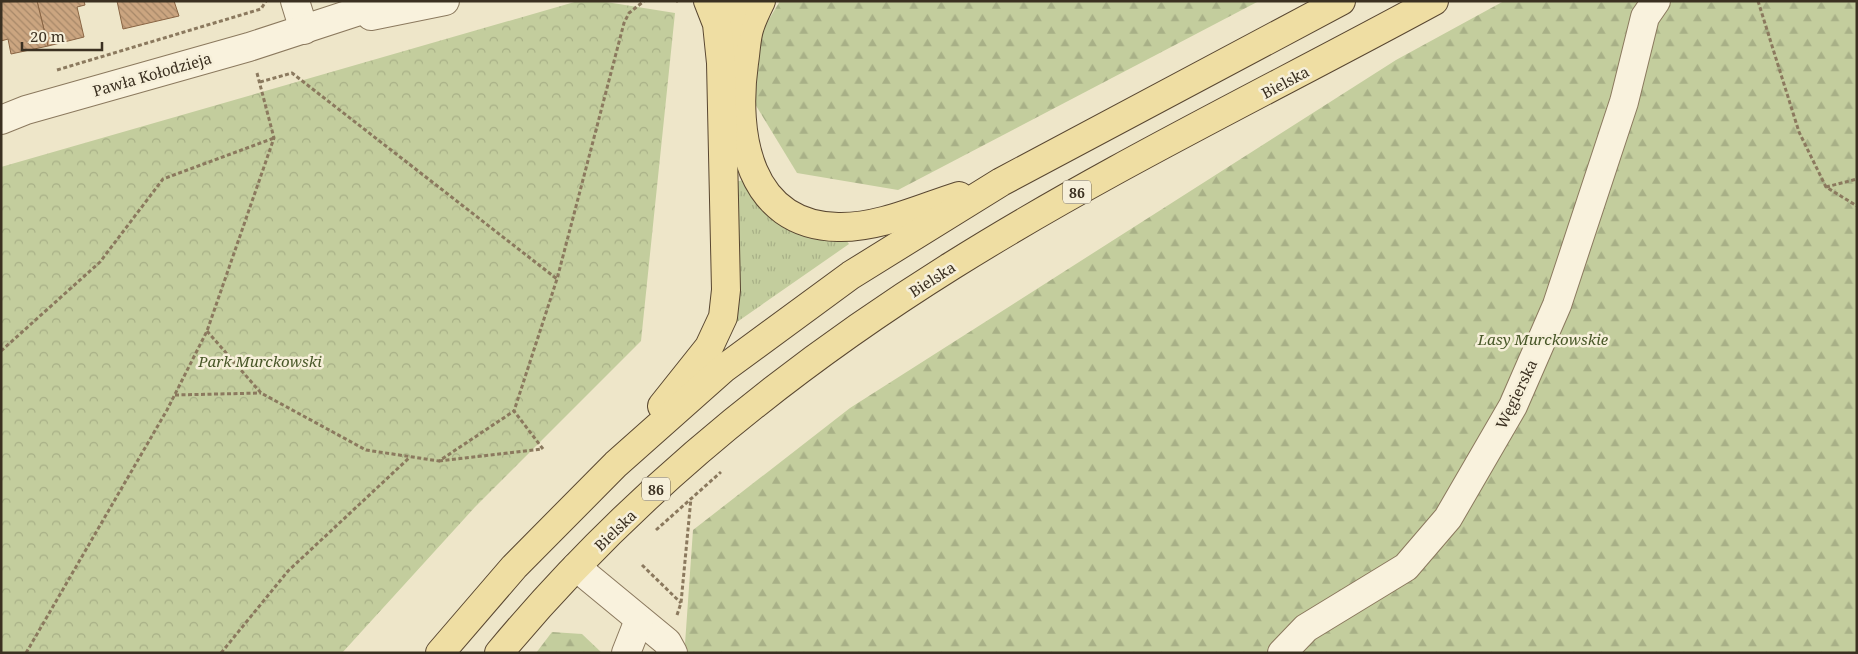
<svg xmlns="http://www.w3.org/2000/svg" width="1858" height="654" font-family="'Noto Serif',serif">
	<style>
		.grass { fill: url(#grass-tufts) }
		.forest { fill: url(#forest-firs) }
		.park { fill: url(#park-crowns) }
		.building { fill: url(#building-back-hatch); stroke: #896544 }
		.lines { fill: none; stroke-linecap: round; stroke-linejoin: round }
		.minor-casing { stroke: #8b795e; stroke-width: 30 }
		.major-casing { stroke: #594731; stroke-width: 30 }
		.path { stroke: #8b795e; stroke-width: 3; stroke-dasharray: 4 2.5; stroke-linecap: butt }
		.minor { stroke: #f9f2dd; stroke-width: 28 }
		.major { stroke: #efdea3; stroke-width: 28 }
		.labels { text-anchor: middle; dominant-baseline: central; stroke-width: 5; stroke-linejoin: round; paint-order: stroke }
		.shield { fill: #f6efd9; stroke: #736958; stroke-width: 1 }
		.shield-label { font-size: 14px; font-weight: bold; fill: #3b3021 }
		.street-label { font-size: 15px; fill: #3b3021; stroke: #f6efd9 }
		.park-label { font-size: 15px; font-style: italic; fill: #485728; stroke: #f6efd9 }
	</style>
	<defs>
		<pattern id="grass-tufts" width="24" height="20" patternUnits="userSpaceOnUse" patternTransform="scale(1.25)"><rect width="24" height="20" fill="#c3cd9d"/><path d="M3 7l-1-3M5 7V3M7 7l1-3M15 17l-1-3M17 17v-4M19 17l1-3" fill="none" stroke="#a8b087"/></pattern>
		<pattern id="forest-firs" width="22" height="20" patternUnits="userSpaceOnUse" patternTransform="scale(1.25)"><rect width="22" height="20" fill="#c3cd9d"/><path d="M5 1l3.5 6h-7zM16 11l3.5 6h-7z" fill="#a8b087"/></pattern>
		<pattern id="park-crowns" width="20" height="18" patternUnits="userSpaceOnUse" patternTransform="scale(1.25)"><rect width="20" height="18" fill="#c3cd9d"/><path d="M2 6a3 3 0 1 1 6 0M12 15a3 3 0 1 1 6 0" fill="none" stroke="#a8b087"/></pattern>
		<pattern id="building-back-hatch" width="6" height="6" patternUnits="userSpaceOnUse" patternTransform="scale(1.25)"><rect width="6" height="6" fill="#cba580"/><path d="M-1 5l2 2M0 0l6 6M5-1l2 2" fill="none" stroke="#a68768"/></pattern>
	</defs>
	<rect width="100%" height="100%" fill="#eee6c9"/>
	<path class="grass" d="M744,180c26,49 49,56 102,60l3,4 -112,78 2,-30 -5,-110z"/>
	<g class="forest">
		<polygon points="780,1 1259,1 898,190 797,173 752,99 762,31"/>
		<polygon points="1504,1 1857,1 1857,653 681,653 685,644 693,530 850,408 1396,60"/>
		<polygon points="552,632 582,634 602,653 536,653"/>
	</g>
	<polygon class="park" points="578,1 600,1 675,13 641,341 475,507 342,653 1,653 1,167"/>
	<g class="building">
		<polygon points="37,1 84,1 85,5 77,7 84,37 48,46"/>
		<polygon points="37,1 48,46 11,54 8,39 1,41 1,2"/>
		<polygon points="117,1 174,1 179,16 123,29"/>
	</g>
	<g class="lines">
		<defs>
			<g id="minor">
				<polyline points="295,1 304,30"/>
				<polyline points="371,16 445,1"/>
				<polyline points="1,120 26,110 249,47 390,1"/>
				<polyline points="576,567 667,642 673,653"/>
				<polyline points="626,653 639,620"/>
				<polyline points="1282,653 1306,628 1406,567 1448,518 1513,406 1557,305 1624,102 1645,17 1656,1"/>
			</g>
			<g id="major">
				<path d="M761,1c-4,8 -8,16 -11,25 -4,11 -4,25 -6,37 -10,71 4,162 94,164 41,1 83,-19 121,-31"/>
				<polyline points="724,43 734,1"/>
				<polyline points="662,406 709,347 723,317 726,290 721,63 717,24 708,1"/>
				<polyline points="440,653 514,567 616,464 723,369 851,275 1001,182 1341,1"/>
				<path d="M499,653c127,-153 286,-283 454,-388 155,-97 321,-177 481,-264"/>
			</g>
		</defs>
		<use href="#minor" class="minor-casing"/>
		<use href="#major" class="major-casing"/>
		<g class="path">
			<polyline points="676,1 678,1"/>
			<polyline points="1758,1 1799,132 1826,187 1857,206"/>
			<polyline points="57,70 261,9 266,1"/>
			<polyline points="260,82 292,73 557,279"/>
			<polyline points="1826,187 1857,179"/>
			<polyline points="207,331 261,393 366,450 439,461 514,411"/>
			<polyline points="1,351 100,262 163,179 274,138"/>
			<polyline points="175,395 261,393"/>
			<polyline points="543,449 514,411 557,279 624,23 629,13 644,1"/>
			<polyline points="439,461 542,449"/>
			<polyline points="656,530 721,472"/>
			<polyline points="642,565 681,603"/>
			<polyline points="677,615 681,603 691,498"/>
			<polyline points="26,653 167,410 207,331 274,138 257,73"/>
			<polyline points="221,653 288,571 410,457"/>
		</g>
		<use href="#minor" class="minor"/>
		<use href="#major" class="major"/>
	</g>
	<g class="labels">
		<g class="shield">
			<rect x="1063" y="180.5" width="28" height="23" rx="4"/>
			<rect x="642" y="477.5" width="28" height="23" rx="4"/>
		</g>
		<g class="shield-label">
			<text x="1077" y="192">86</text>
			<text x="656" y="489">86</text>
		</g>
		<g class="street-label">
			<text transform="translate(152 74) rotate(-16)">Pawła Kołodzieja</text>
			<text transform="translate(1285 82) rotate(-28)">Bielska</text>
			<text transform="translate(932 279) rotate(-33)">Bielska</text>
			<text transform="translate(1516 394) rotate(-64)">Węgierska</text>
			<text transform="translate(615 530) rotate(-44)">Bielska</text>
		</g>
		<g class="park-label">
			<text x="1543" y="339">Lasy Murckowskie</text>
			<text x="260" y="361">Park Murckowski</text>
		</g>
	</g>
	<rect width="1858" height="654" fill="none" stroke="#3b3021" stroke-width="5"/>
	<path d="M22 42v8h80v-8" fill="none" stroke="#3b3021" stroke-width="2.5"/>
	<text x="30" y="42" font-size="15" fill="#3b3021" stroke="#f6efd9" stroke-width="4" paint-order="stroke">20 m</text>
</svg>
